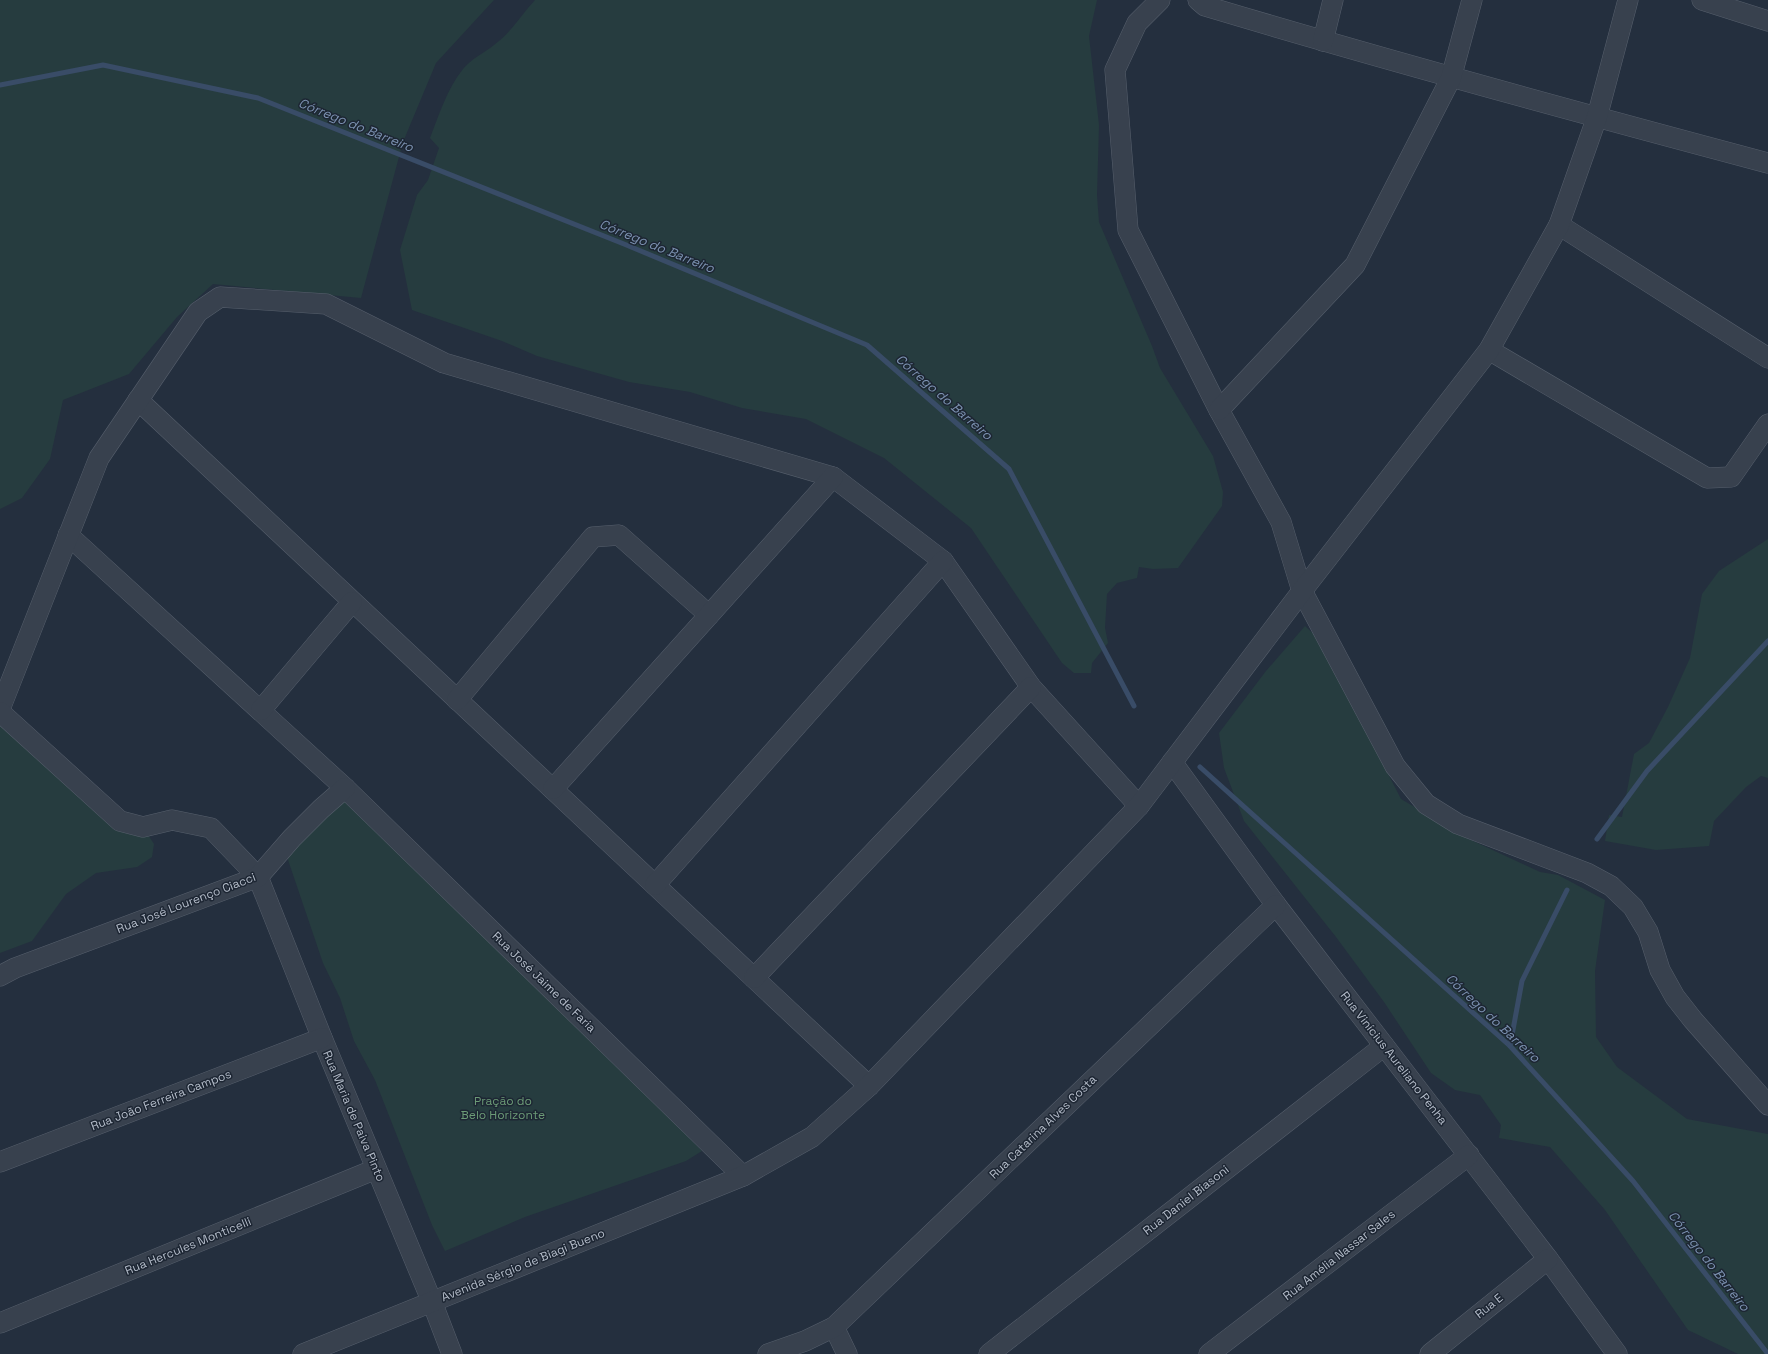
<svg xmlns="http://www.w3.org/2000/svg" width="1768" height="1354" font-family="'Space Grotesk',sans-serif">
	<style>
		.green { fill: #263c3f }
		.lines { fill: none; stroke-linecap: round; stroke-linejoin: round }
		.stream { stroke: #394c67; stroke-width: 5 }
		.minor-casing { stroke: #565f6c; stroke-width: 21 }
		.minor { stroke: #38414e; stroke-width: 20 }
		.labels { text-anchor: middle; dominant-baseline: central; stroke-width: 3; stroke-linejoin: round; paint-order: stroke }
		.street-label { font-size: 12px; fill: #b4bcc9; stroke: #1d2633 }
		.park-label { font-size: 12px; fill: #6b9a76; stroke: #1d2633 }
		.water-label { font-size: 13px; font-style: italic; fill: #7c92b1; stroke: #1d2633 }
	</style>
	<rect width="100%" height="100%" fill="#242f3e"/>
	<g class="green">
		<polygon points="0,0 494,0 436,63 403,142 361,298 213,284 177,317 129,374 63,400 50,459 22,498 0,509"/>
		<path d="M535,0h562l-8,36 10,89 -2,70 2,27 53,124 8,22 53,88 10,36 -1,14 -44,62 -25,1 -14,-2 -2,11 -20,5 -10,11 -2,34 3,15 -16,20 -1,10h-17l-12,-10 -91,-135 -87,-70 -78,-39 -64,-11 -52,-16 -61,-10 -92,-26 -35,-15 -90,-31 -12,-60 17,-55 11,-15 11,-32 -9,-10c9,-23 17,-49 33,-69 8,-10 21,-16 31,-24 17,-12 27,-30 41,-45z"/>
		<polygon points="1768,539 1768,778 1761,776 1746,787 1714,821 1709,846 1656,850 1605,841 1609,815 1622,817 1634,754 1649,743 1668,707 1690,658 1702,594 1719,571"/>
		<polygon points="1305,626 1319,639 1401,799 1471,840 1540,872 1558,875 1605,900 1595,971 1596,1037 1617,1067 1687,1119 1768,1134 1768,1354 1738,1354 1688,1330 1605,1210 1550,1147 1499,1138 1501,1125 1480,1095 1455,1090 1431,1073 1384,1002 1336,937 1244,821 1224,768 1219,733 1266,671"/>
		<polygon points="0,719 144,829 154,844 152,857 137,867 96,873 66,894 32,941 0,953"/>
		<path d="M344,798l226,222c42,45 89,86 132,131l-16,10 -161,56 -80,34 -13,-26 -57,-145 -21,-39 -14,-43 -17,-35 -36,-106z"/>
	</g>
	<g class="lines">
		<g class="stream">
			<polyline points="0,85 103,65 258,98 624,244 867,345 1009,469 1134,706"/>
			<polyline points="1200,767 1510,1046 1633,1181 1768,1354"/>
			<polyline points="1597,839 1647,771 1768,641"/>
			<polyline points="1510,1046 1522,981 1567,890"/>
		</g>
		<defs>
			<g id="minor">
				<polyline points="1160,0 1137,23 1115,70 1128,230 1219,410 1281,522 1302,591 1395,766 1426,804 1458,824 1587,873 1611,886 1633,907 1648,932 1660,970 1675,997 1693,1020 1768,1105"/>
				<path d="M1198,0l7,6c187,56 375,107 563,157"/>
				<polyline points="1702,0 1768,21"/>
				<polyline points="1323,41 1333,0"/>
				<polyline points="1559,225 1768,358"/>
				<polyline points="1489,350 1707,478 1731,477 1768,424"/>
				<polyline points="138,400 869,1086"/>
				<polyline points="1219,410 1355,265 1451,78 1472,0"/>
				<polyline points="68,535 345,788 743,1176"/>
				<polyline points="457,700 593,537 619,535 709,615"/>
				<polyline points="0,709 99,458 198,312 220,297 326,304 444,363 833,477 943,561 1031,687 1139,806"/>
				<polyline points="261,710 352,602"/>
				<polyline points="0,712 120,821 143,827 172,820 211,828 258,877 322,1038 432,1302 452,1354"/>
				<polyline points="1172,762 1276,905 1548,1259 1617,1354"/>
				<polyline points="553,789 833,477"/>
				<polyline points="655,885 943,561"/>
				<polyline points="0,976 15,968 258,877 292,838 321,809 345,788"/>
				<polyline points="754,978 1031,687"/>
				<polyline points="0,1162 322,1038"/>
				<polyline points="0,1323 376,1169"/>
				<polyline points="834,1327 847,1354"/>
				<polyline points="303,1354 743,1176 812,1137 869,1086 1139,806 1302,591 1489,350 1559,225 1597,117 1628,0"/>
				<polyline points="768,1354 805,1341 834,1327 1276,905"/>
				<polyline points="989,1354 1384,1046"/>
				<polyline points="1209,1354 1469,1155"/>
				<polyline points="1430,1354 1548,1259"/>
			</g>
		</defs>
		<use href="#minor" class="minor-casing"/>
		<use href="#minor" class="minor"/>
	</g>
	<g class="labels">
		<g class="street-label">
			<text transform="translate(186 903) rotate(-21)">Rua José Lourenço Ciacci</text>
			<text transform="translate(544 982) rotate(44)">Rua José Jaime de Faria</text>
			<text transform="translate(1394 1058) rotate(52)">Rua Vinícius Aureliano Penha</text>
			<text transform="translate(161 1100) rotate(-21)">Rua João Ferreira Campos</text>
			<text transform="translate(354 1116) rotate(67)">Rua Maria de Paiva Pinto</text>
			<text transform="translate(1043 1127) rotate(-44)">Rua Catarina Alves Costa</text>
			<text transform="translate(1186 1200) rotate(-38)">Rua Daniel Biasoni</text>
			<text transform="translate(188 1246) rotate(-22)">Rua Hercules Monticelli</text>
			<text transform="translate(1339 1255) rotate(-38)">Rua Amélia Nassar Sales</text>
			<text transform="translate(523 1265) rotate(-22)">Avenida Sérgio de Biagi Bueno</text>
			<text transform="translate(1489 1306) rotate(-39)">Rua E</text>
		</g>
		<g class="park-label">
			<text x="503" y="1101">Pração do<tspan x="503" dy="14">Belo Horizonte</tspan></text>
		</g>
		<g class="water-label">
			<text transform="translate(356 125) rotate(22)">Córrego do Barreiro</text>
			<text transform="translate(657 246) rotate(22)">Córrego do Barreiro</text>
			<text transform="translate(944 397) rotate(41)">Córrego do Barreiro</text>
			<text transform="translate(1493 1018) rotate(43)">Córrego do Barreiro</text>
			<text transform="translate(1709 1261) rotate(52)">Córrego do Barreiro</text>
		</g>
	</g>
</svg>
